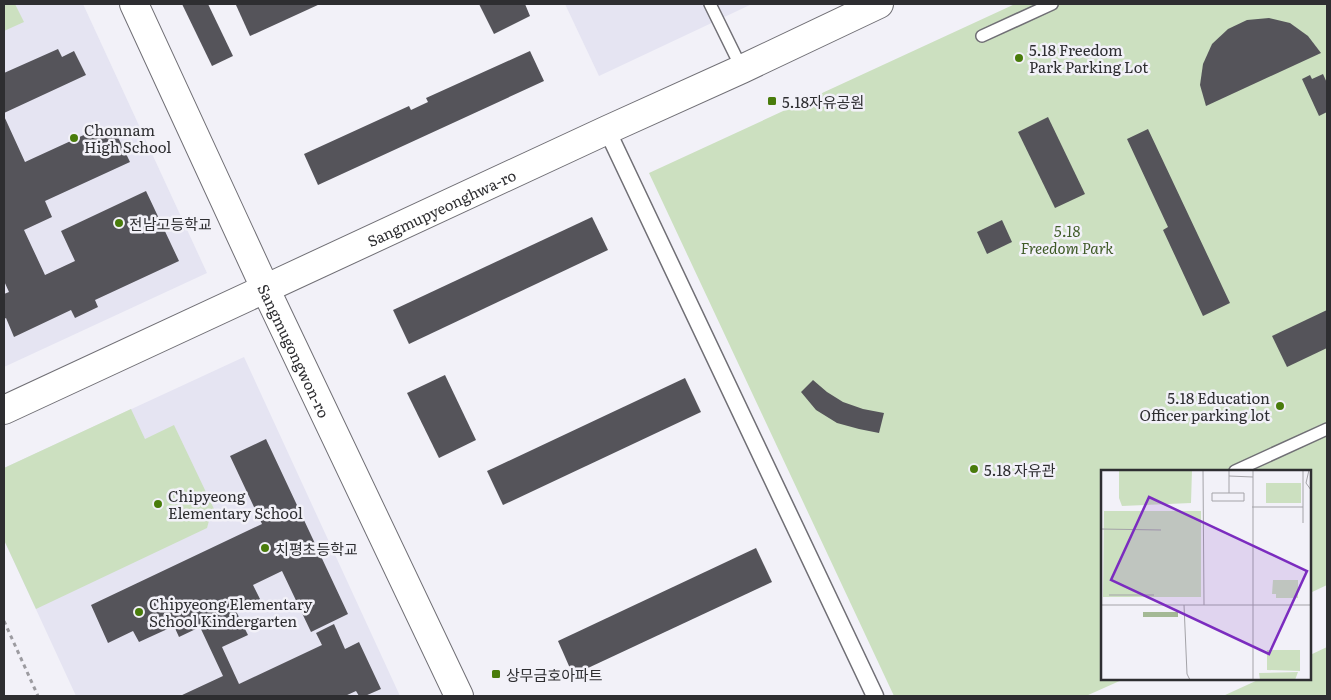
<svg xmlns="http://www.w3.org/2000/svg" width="1331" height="700" font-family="Literata,'Noto Sans KR',serif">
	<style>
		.built { fill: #e5e4f2 }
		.green { fill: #cce0c0 }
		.building { fill: #55545a }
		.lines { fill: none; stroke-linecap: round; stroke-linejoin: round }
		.service-casing { stroke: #706f75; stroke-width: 14 }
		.pedestrian-casing { stroke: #706f75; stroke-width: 19 }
		.tertiary-casing { stroke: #706f75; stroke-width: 30 }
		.path { stroke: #9c9ba0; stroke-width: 3; stroke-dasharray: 4 4; stroke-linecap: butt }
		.service { stroke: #fff; stroke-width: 11 }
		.pedestrian { stroke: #fff; stroke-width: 16 }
		.tertiary { stroke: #fff; stroke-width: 28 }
		.poi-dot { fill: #497c0b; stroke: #f2f1f8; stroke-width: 2 }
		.labels { text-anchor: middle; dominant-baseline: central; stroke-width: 5; stroke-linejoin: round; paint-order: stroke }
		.poi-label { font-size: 15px; fill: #2e2e31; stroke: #f2f1f8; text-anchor: start }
		.street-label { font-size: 15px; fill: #2e2e31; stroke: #f2f1f8 }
		.park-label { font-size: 15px; font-style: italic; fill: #3e5a26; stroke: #f2f1f8 }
		.inset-road { fill: none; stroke: #a4a3a8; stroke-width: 1 }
		.view { fill: #7b2cbf; fill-opacity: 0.15; stroke: #7b2cbf; stroke-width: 2.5 }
		.inset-edge { fill: none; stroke: #2e2e31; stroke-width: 2.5 }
	</style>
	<rect width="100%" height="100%" fill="#f2f1f8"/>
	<g class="built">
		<polygon points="4,4 83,4 207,273 4,367"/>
		<polygon points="565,4 752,4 599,76"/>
		<polygon points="244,357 400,696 76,696 4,540 4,468"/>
	</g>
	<g class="green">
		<polygon points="4,4 15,4 24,22 4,31"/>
		<polygon points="1015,4 1327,4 1327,585 1310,593 1310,471 1102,471 1102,679 1124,679 1086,696 894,696 649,173"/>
		<polygon points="131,409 145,439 174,425 215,511 210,517 207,528 36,609 4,540 4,468"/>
		<polygon points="1327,647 1327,696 1223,696 1260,679 1310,679 1310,655"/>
	</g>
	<g class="building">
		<polygon points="182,4 208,4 233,56 212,66"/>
		<polygon points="239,4 320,4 250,36 236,5"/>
		<polygon points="479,4 525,4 530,16 494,34"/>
		<polygon points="1269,18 1290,23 1308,36 1321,53 1206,106 1200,85 1203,64 1212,44 1228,29 1247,20"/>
		<polygon points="58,49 62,57 74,51 86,75 4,113 4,73"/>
		<polygon points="530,51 544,81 318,185 304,154 409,106 411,110 428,102 426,98"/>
		<polygon points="1323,74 1327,83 1327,112 1319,116 1302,79 1310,75 1312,79"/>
		<polygon points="4,116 25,162 99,128 103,137 115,131 130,162 45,201 52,217 24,230 45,275 75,261 61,231 146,191 179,261 95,300 98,307 75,318 71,310 14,337 6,318 4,319 4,294 9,292 4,281"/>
		<polygon points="1048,117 1085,194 1055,208 1018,132"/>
		<polygon points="1148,129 1230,303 1203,316 1163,230 1168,227 1127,139"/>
		<polygon points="592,217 608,250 409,344 393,310"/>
		<polygon points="1002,220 1012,242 987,254 977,232"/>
		<polygon points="1327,310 1327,348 1287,367 1272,336"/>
		<polygon points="445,375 476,440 439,458 407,393"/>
		<polygon points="685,378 701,412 503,505 487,471"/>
		<polygon points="813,380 827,392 843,402 863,409 884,413 879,433 859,429 837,423 816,410 801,392"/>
		<polygon points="266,439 348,614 311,632 282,571 253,585 260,599 236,611 248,635 222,647 239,684 322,645 316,633 334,624 345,649 359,642 381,689 365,696 359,696 356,691 345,696 180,696 223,676 200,627 179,637 174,626 139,642 133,631 108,643 91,605 262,524 230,456"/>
		<polygon points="756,548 772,582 573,675 558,641"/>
	</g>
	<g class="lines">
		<defs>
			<g id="service">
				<polyline points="710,4 742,69"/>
				<polyline points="982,36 1052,4"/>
				<polyline points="1235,471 1327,429"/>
			</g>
			<polyline id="pedestrian" points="607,130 875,696"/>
			<g id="tertiary">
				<path id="s1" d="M134,4l131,284 194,408"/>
				<path id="s2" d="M4,410l603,-280 135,-61 137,-65"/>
			</g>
		</defs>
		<use href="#service" class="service-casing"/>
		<use href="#pedestrian" class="pedestrian-casing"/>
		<use href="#tertiary" class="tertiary-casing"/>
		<polyline class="path" points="4,621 38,696"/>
		<use href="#service" class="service"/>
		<use href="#pedestrian" class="pedestrian"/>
		<use href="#tertiary" class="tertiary"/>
	</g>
	<g class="poi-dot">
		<circle cx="1019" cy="58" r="5"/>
		<rect x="767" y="96" width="10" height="10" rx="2.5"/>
		<circle cx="74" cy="138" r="5"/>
		<circle cx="119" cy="223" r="5"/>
		<circle cx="1280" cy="406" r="5"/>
		<circle cx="974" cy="469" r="5"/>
		<circle cx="158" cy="504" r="5"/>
		<circle cx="265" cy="548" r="5"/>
		<circle cx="139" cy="612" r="5"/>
		<rect x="491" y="669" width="10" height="10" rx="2.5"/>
	</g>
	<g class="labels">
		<g class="poi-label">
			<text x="1029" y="49">5.18 Freedom<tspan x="1029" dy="17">Park Parking Lot</tspan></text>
			<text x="782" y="101">5.18자유공원</text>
			<text x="84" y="129">Chonnam<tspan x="84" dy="17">High School</tspan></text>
			<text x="129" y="223">전남고등학교</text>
			<text x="1270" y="397" text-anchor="end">5.18 Education<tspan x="1270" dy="17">Officer parking lot</tspan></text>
			<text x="984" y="469">5.18 자유관</text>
			<text x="168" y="495">Chipyeong<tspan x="168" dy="17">Elementary School</tspan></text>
			<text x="275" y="548">치평초등학교</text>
			<text x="149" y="603">Chipyeong Elementary<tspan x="149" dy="17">School Kindergarten</tspan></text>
			<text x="506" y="674">상무금호아파트</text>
		</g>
		<g class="street-label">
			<text stroke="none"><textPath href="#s2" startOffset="482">Sangmupyeonghwa-ro</textPath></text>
			<text stroke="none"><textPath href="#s1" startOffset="382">Sangmugongwon-ro</textPath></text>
		</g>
		<g class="park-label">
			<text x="1067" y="230">5.18<tspan x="1067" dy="17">Freedom Park</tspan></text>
		</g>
	</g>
	<g transform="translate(1101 470)">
		<rect width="210" height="210" fill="#f2f1f8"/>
		<path d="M18,0h73l-1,33 -69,3 -3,-8zM165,13h35v20h-35zM3,41h97v86h-98zM172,110h25v18h-22v-4h-4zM166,180h33v21l-33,-1zM197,202l-3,8h-35l-1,-7z" fill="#cce0c0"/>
		<path d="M42,142h35v5h-35z" fill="#a4b995"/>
		<path class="inset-road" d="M102,0l1,135M128,0v23M152,0v210M208,0l-3,13 5,7M128,6l24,1M111,23h32v8h-32zM151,37h51M202,53v-53M0,59l60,1M8,125h45M0,135h210M83,135l3,69 3,6"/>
		<path class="view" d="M48,27l158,74 -38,83 -158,-74z"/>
		<rect width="210" height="210" class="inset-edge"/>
	</g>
	<rect width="1331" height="700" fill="none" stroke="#2e2e31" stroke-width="10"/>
</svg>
